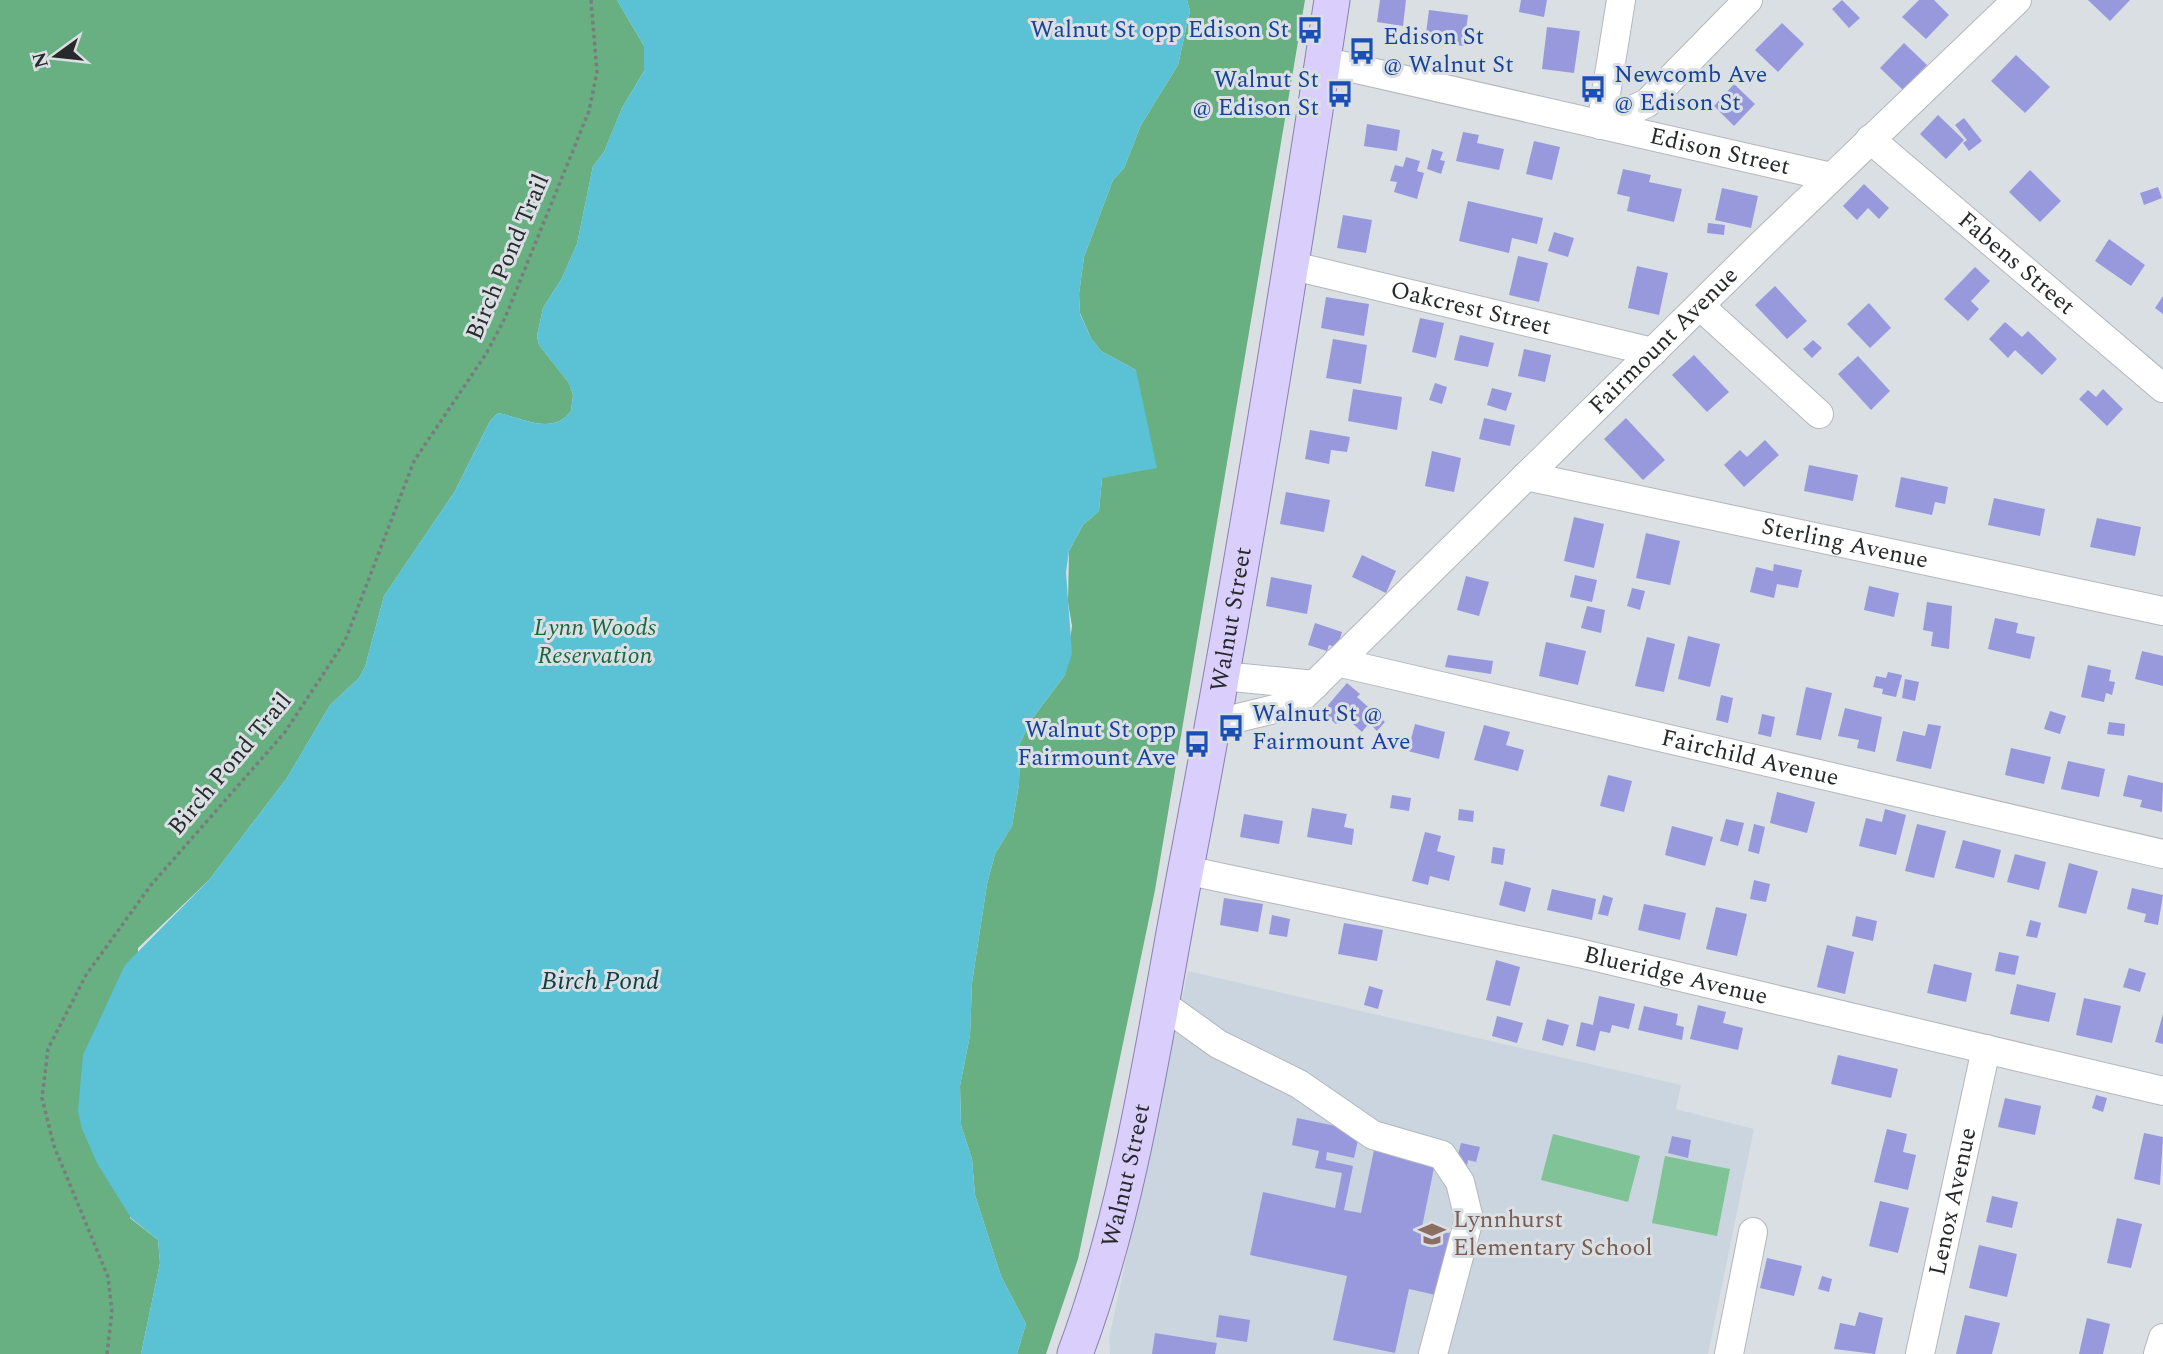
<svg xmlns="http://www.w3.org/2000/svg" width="2163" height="1354" font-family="Spectral,serif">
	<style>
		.built { fill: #cbd5e0 }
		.green { fill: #80c397 }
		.forest { fill: #68af82 }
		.water { fill: #5ac2d4 }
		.building { fill: #9899dd }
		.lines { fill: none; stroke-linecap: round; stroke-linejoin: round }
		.minor-casing { stroke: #b3b7bc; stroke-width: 30 }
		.major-casing { stroke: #8a7fb1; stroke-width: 37 }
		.path { stroke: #787c7e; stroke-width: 3.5; stroke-dasharray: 3.5 3.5; stroke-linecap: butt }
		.minor { stroke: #fff; stroke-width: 28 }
		.major { stroke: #d9cefc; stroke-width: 35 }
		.labels { text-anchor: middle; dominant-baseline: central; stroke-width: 6; stroke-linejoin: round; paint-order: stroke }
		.transit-label { font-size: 24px; fill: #164399; stroke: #dadfe4; text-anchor: end }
		.street-label { font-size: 24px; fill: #27292a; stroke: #dadfe4 }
		.park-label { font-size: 24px; font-style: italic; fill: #17683d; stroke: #dadfe4 }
		.education-label { font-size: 24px; fill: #785e54; stroke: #dadfe4; text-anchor: start }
		.water-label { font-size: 26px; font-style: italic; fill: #0e3e46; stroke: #dadfe4 }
	</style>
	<rect width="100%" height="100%" fill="#dadfe4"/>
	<polygon class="built" points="1188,971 1681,1085 1676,1109 1754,1129 1708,1354 1110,1354 1109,1338"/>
	<g class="green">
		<polygon points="1553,1134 1640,1156 1628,1202 1541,1180"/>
		<polygon points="1665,1156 1730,1169 1717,1236 1652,1223"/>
	</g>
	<g class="forest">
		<path d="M0,0h617l27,46v25l-22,37 -18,44 -11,14 -16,78 -15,34 -19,30 -6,28 2,9 30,38 4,12 -2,16c-19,25 -47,7 -73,2l-8,8 -35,70 -71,105 -19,71 -6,11 -29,27 -43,73 -78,102 -71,68 -8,270 28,22 2,23 -19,91h-141z"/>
		<polygon points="1187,0 1305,0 1155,890 1078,1259 1046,1354 1017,1354 1026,1324 1001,1276 975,1195 972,1159 961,1125 960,1086 970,1035 972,983 987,884 995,854 1012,826 1019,784 1020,743 1032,719 1065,675 1072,626 1068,602 1069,551 1083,525 1099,511 1102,478 1136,370 1101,351 1091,338 1080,313 1079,294 1084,257 1113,180 1124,168 1141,125 1178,65 1190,11"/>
	</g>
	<path class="water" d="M617,0h570l3,11 -12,54 -37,60 -17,43 -11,12 -29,77 -5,37 1,20 11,24 10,13 35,19 21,98 -55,10 -3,33 -16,14 -14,26 -3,21 6,82 -7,21 -33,44 -12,24 -1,41 -7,42 -17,28 -8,30 -15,99 -2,52 -10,51 1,39 11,34 3,36 26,81 25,48 -9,30h-876l19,-91 -2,-23 -27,-22 -34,-55 -15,-34 -4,-18 5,-56 42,-90 84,-85 78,-102 43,-73 29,-27 6,-11 19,-71 71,-105 35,-70 8,-8c26,5 54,23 73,-2l2,-16 -4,-12 -30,-38 -2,-9 6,-28 19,-30 15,-34 16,-78 11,-14 18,-44 22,-37v-25z"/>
	<g class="building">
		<polygon points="1380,0 1406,0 1403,26 1377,22"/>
		<polygon points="1521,0 1547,0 1544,17 1519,12"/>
		<polygon points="1842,0 1860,18 1849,28 1832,9"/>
		<polygon points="1919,0 1934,0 1949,15 1926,39 1902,17"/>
		<polygon points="2088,0 2130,0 2110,21"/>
		<polygon points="1429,10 1468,15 1464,46 1425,41"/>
		<polygon points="1782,23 1804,44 1778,72 1755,50"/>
		<polygon points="1547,27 1580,31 1574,73 1542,69"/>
		<polygon points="1904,43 1927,65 1903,90 1880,68"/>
		<polygon points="2016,55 2050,87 2025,113 1991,81"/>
		<polygon points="1734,84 1755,104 1734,126 1714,106"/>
		<polygon points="1938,115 1964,140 1946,159 1920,134"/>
		<polygon points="1964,118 1982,141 1969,151 1963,143 1967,140 1955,125"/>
		<polygon points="1367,124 1400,130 1397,151 1364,146"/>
		<polygon points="1463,132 1479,135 1477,143 1504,149 1499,170 1456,161"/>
		<polygon points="1534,141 1560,147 1552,180 1526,174"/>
		<polygon points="1432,149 1443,152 1440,160 1445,161 1441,174 1427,169"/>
		<polygon points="1406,157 1420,161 1417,171 1424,173 1417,199 1394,192 1397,182 1390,181 1395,165 1403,167"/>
		<polygon points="1623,169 1651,175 1649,182 1682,189 1674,222 1627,211 1630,197 1617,194"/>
		<polygon points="2030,170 2061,201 2040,222 2009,192"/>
		<polygon points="1864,184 1889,208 1879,219 1868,208 1857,220 1843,206"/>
		<polygon points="2158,187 2162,198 2144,205 2140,193"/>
		<polygon points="1722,188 1758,196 1751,228 1715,220"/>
		<polygon points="1468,201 1543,218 1537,244 1512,238 1509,253 1459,241"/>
		<polygon points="1343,215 1372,220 1366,253 1337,248"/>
		<polygon points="1708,223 1725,225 1724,235 1707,233"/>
		<polygon points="1554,232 1574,238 1568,257 1548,251"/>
		<polygon points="2109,239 2145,265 2131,286 2095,261"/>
		<polygon points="1518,256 1548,263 1539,302 1509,295"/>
		<polygon points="1637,266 1668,273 1659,315 1628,308"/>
		<polygon points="1975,267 1990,281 1971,301 1979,309 1968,321 1944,299"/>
		<polygon points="1775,286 1807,321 1787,339 1755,305"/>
		<polygon points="2163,296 2163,314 2155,308"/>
		<polygon points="1326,297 1369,304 1364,336 1321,328"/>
		<polygon points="1869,303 1891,328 1870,348 1847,324"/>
		<polygon points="1420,318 1444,323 1436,358 1412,352"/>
		<polygon points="2005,322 2022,337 2028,331 2057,359 2042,375 2015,350 2008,358 1989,339"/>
		<polygon points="1460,335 1494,343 1488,367 1454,360"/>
		<polygon points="1333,339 1367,345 1361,384 1326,378"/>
		<polygon points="1813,340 1822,348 1812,358 1803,349"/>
		<polygon points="1524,349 1551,355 1545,382 1518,376"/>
		<polygon points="1694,355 1729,392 1707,412 1672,375"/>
		<polygon points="1858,356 1890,391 1871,410 1838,374"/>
		<polygon points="1435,383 1447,387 1442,404 1429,400"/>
		<polygon points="1492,388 1512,393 1506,411 1487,405"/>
		<polygon points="1353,389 1402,397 1397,430 1348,421"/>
		<polygon points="2103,389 2123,409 2107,426 2079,399 2088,390 2096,397"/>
		<polygon points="1484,418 1515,425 1510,446 1479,439"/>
		<polygon points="1626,418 1665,460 1643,480 1604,439"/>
		<polygon points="1310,430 1350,437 1347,452 1331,450 1329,464 1305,459"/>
		<polygon points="1765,440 1779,455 1744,487 1724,465 1740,450 1747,457"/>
		<polygon points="1432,451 1461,458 1454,492 1425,486"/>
		<polygon points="1809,465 1858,475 1853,501 1804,491"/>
		<polygon points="1901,477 1948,487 1945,504 1935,502 1932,515 1895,507"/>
		<polygon points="1286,492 1330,500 1324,532 1280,524"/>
		<polygon points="1994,498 2045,509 2040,536 1988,525"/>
		<polygon points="1574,517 1604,524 1594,568 1564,561"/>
		<polygon points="2097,518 2141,527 2135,556 2090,547"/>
		<polygon points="1646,533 1680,541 1670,585 1636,578"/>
		<polygon points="1362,555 1396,571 1386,593 1352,577"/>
		<polygon points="1774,564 1802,570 1798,588 1777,584 1774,598 1750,592 1756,567 1773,571"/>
		<polygon points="1575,575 1597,580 1592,602 1570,597"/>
		<polygon points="1466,576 1489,582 1479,616 1457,610"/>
		<polygon points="1271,577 1312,585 1307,614 1266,606"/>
		<polygon points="1869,586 1899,593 1894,617 1864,610"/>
		<polygon points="1632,588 1645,591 1640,610 1627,606"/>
		<polygon points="1927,602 1952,606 1949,649 1931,646 1933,632 1923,630"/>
		<polygon points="1587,606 1605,610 1601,633 1581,628"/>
		<polygon points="1995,618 2018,623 2016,633 2035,637 2030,659 1988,649"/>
		<polygon points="1315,623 1342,632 1337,648 1329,645 1327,651 1308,645"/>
		<polygon points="1688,636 1720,644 1710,687 1678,679"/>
		<polygon points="1647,637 1675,644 1664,692 1635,686"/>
		<polygon points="1546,642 1586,651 1578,685 1539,676"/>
		<polygon points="2142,651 2163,656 2163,686 2135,679"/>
		<polygon points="1448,655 1493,661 1491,674 1445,667"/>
		<polygon points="2088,665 2111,670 2109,681 2115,682 2112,695 2106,693 2104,702 2081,697"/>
		<polygon points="1888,672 1902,675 1896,697 1882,694 1883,689 1873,687 1876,676 1886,678"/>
		<polygon points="1905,679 1919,682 1915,701 1902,698"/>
		<polygon points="1347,683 1360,694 1357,697 1385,722 1377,731 1369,723 1362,732 1344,716 1336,724 1322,712"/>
		<polygon points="1806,687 1832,693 1821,740 1796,735"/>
		<polygon points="1721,695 1733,698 1728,723 1716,720"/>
		<polygon points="1845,708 1882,717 1875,752 1857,748 1859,740 1838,736"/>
		<polygon points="2050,711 2066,716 2060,734 2044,729"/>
		<polygon points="1762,714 1775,717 1771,737 1758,734"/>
		<polygon points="2109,722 2125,724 2124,736 2107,734"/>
		<polygon points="1415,724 1445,732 1439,759 1408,751"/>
		<polygon points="1928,724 1941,726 1931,769 1896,761 1903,731 1925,736"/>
		<polygon points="1484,725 1510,732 1506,745 1524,750 1518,771 1474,760"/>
		<polygon points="2011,748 2051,757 2044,784 2005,775"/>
		<polygon points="2068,761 2105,769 2099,797 2061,789"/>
		<polygon points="1608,775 1632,781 1624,812 1600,806"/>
		<polygon points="2128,775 2163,783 2162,812 2140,807 2142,800 2123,796"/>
		<polygon points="1777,792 1815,802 1807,833 1770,823"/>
		<polygon points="1392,795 1411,798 1409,811 1390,808"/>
		<polygon points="1312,808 1347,814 1344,827 1354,829 1352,845 1307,837"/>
		<polygon points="1459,809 1474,811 1473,822 1458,820"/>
		<polygon points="1885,809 1906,815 1896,855 1859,846 1866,818 1882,822"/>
		<polygon points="1244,814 1283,821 1279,844 1240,837"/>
		<polygon points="1726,819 1744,823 1738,846 1720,841"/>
		<polygon points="1754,824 1765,827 1759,854 1748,851"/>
		<polygon points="1917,824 1946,831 1934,878 1905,871"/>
		<polygon points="1672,826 1713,837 1705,866 1665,855"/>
		<polygon points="1425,832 1441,836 1437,851 1455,856 1449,881 1430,876 1428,885 1412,881"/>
		<polygon points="1963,840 2001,850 1994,878 1955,868"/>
		<polygon points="1493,847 1505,849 1503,865 1491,863"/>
		<polygon points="2015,854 2046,862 2039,890 2007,882"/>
		<polygon points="2069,863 2098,871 2086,914 2058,907"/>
		<polygon points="1754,880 1770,884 1766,902 1750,899"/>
		<polygon points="1505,881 1531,888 1525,912 1499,905"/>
		<polygon points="2132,888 2163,895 2158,925 2144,922 2146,914 2127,909"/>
		<polygon points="1552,889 1596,899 1592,920 1547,910"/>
		<polygon points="1603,895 1613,898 1608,916 1598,914"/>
		<polygon points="1224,898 1263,904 1258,932 1220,925"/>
		<polygon points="1644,904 1686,913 1680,940 1638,930"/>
		<polygon points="1716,907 1747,914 1737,956 1706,949"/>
		<polygon points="1272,915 1290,919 1287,937 1269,934"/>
		<polygon points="1856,916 1877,921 1873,941 1852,936"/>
		<polygon points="2030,920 2041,923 2037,938 2026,936"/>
		<polygon points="1344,923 1383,930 1377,961 1338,954"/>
		<polygon points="1827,945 1854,952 1845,994 1817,987"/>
		<polygon points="1999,952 2019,956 2015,975 1995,971"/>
		<polygon points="1496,960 1520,967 1510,1006 1486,1000"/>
		<polygon points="1934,964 1972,973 1966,1002 1927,993"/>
		<polygon points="2129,968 2146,973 2140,992 2123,987"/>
		<polygon points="2017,984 2056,993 2049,1022 2010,1014"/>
		<polygon points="1369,986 1383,990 1378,1009 1364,1005"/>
		<polygon points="1599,996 1635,1004 1629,1029 1612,1025 1610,1033 1600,1031 1595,1051 1576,1046 1581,1022 1593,1025"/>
		<polygon points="2084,998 2121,1006 2112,1043 2076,1035"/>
		<polygon points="1698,1005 1726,1012 1723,1023 1743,1028 1738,1050 1690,1039"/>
		<polygon points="1644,1006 1678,1014 1676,1025 1684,1027 1682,1040 1638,1030"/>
		<polygon points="2163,1014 2163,1044 2155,1042"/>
		<polygon points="1497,1016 1523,1023 1517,1043 1492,1036"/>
		<polygon points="1547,1019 1569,1025 1563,1046 1542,1040"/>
		<polygon points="1838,1055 1898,1069 1891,1098 1831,1084"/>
		<polygon points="2096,1095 2107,1098 2103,1112 2092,1108"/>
		<polygon points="2005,1098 2041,1106 2035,1135 1998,1127"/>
		<polygon points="1297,1118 1360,1131 1354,1158 1327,1152 1326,1160 1353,1166 1344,1210 1361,1213 1374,1150 1435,1163 1422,1227 1453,1234 1440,1296 1409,1289 1395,1353 1333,1340 1347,1276 1250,1255 1263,1192 1335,1208 1342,1173 1315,1168 1319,1151 1292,1145"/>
		<polygon points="1887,1129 1907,1134 1903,1152 1916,1155 1908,1190 1874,1182"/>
		<polygon points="2144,1133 2163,1137 2160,1185 2134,1179"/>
		<polygon points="1672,1136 1691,1140 1688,1158 1668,1153"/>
		<polygon points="1461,1143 1480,1147 1476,1162 1468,1160 1467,1166 1456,1163"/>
		<polygon points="1992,1196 2018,1202 2012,1228 1986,1222"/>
		<polygon points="1880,1201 1909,1208 1898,1253 1869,1246"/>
		<polygon points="2117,1218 2142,1224 2131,1268 2107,1263"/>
		<polygon points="1979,1245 2017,1254 2007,1297 1969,1288"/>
		<polygon points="1767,1258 1802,1266 1794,1296 1760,1288"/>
		<polygon points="1822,1276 1832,1279 1829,1292 1818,1289"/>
		<polygon points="1859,1312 1883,1318 1875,1354 1834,1349 1840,1323 1855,1326"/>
		<polygon points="1219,1315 1250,1320 1247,1342 1216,1337"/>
		<polygon points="1965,1315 2000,1323 1992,1354 1956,1354"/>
		<polygon points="2087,1318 2110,1324 2103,1354 2079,1354"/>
		<polygon points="1155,1333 1217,1343 1215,1354 1152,1354"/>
	</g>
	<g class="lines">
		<defs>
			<g id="minor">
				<path id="s1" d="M1322,61l509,116"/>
				<polyline points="1601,125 1647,103 1748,0"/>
				<polyline points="1601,125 1621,0"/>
				<path id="s2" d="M1870,139l293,249"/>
				<path id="s3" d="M1289,265l364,87"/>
				<polyline points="1700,306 1819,414"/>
				<path id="s4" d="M1526,476l637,135"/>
				<path id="s5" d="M1337,662l826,192"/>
				<polyline points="1222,676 1315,685"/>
				<path id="s6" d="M1213,724l82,-20 467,-460 255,-244"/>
				<path id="s7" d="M1185,870l394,83 584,138"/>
				<polyline points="1161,1003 1218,1044 1299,1084 1373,1135 1442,1155 1460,1182 1469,1219 1433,1354"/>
				<polyline points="1729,1354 1753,1232"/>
				<path id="s8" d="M1920,1354l66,-305"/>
				<polyline points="2158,1354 2163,1338"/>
			</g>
			<g id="major">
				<path id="s9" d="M1075,1354c58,-155 80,-324 111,-486 55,-288 102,-578 146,-868"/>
			</g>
		</defs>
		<use href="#minor" class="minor-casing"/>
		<use href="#major" class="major-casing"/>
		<polyline class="path" points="107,1354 112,1311 108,1277 54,1146 42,1098 48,1049 86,975 151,885 285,732 345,641 414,461 486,354 505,318 589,111 597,72 591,0"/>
		<use href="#minor" class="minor"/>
		<use href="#major" class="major"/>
	</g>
	<defs>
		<symbol id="bus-bare" viewBox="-9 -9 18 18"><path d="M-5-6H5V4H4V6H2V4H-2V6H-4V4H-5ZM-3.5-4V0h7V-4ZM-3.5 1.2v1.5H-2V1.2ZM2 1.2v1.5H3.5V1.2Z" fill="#1a4fb4" stroke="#dadfe4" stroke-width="2.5" paint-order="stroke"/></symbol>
		<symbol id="school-bare" viewBox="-9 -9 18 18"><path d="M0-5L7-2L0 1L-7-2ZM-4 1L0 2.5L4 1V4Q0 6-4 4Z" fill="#8d6e63" stroke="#dadfe4" stroke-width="2.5" paint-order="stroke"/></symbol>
	</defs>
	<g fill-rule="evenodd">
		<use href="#bus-bare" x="1291" y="11" width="38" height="38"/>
		<use href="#bus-bare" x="1343" y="32" width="38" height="38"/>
		<use href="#bus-bare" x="1574" y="70" width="38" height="38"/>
		<use href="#bus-bare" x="1321" y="75" width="38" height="38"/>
		<use href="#bus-bare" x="1212" y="709" width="38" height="38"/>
		<use href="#bus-bare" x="1178" y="725" width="38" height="38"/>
		<use href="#school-bare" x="1413" y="1215" width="38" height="38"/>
	</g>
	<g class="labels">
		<g class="transit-label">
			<text x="1289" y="30">Walnut St opp Edison St</text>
			<text x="1383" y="37" text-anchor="start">Edison St<tspan x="1383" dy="28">@ Walnut St</tspan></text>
			<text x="1614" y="75" text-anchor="start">Newcomb Ave<tspan x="1614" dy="28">@ Edison St</tspan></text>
			<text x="1319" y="80">Walnut St<tspan x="1319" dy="28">@ Edison St</tspan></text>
			<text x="1252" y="714" text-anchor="start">Walnut St @<tspan x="1252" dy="28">Fairmount Ave</tspan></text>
			<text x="1176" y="730">Walnut St opp<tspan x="1176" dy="28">Fairmount Ave</tspan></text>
		</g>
		<g class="street-label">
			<text stroke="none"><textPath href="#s1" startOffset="408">Edison Street</textPath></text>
			<text transform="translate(508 257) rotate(-67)">Birch Pond Trail</text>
			<text stroke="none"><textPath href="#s2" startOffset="192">Fabens Street</textPath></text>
			<text stroke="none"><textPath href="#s3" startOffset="187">Oakcrest Street</textPath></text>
			<text stroke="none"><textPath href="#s6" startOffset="602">Fairmount Avenue</textPath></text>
			<text stroke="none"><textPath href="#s4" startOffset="326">Sterling Avenue</textPath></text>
			<text stroke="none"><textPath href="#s9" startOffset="752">Walnut Street</textPath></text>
			<text stroke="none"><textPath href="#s5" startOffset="424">Fairchild Avenue</textPath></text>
			<text transform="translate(230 764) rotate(-50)">Birch Pond Trail</text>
			<text stroke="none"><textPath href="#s7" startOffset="502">Blueridge Avenue</textPath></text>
			<text stroke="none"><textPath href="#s9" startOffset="186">Walnut Street</textPath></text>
			<text stroke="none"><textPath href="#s8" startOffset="156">Lenox Avenue</textPath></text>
		</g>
		<g class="park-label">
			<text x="595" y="628">Lynn Woods<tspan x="595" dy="28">Reservation</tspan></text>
		</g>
		<g class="education-label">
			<text x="1453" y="1220">Lynnhurst<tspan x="1453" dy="28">Elementary School</tspan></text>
		</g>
		<g class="water-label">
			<text x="600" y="981">Birch Pond</text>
		</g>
	</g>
	<g transform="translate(56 56) rotate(255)" stroke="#dadfe4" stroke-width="5" paint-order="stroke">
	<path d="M0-5L12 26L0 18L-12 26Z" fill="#27292a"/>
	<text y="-10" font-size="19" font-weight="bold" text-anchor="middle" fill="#27292a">N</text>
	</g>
</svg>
